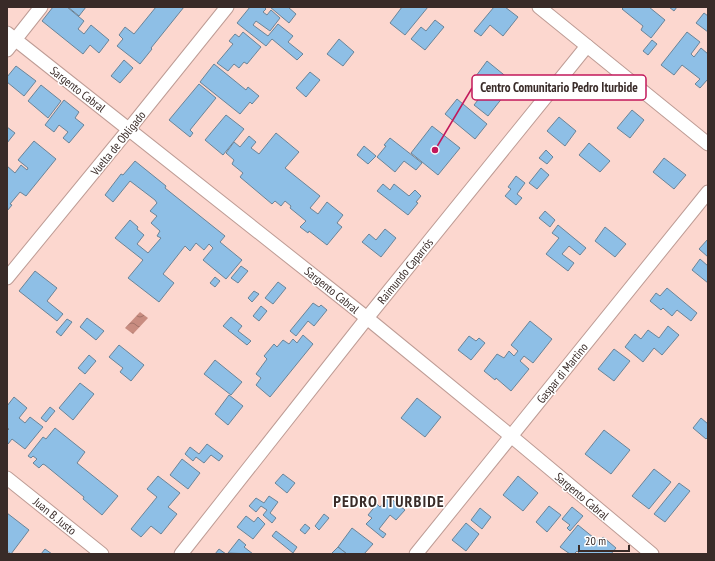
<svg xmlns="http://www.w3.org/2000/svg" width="715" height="561" font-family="'PT Sans Narrow',sans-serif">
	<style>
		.water { fill: url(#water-waves) }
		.building { fill: #8ebfe6; stroke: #6a8498 }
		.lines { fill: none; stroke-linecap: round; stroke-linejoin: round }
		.street-casing { stroke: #be9c95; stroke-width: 15 }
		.street { stroke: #fff; stroke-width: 13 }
		.labels { text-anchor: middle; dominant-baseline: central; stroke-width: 3; stroke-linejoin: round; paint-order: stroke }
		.street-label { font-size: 12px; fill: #392b28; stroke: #fff }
		.district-label { font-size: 16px; font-weight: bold; letter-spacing: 1px; fill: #392b28; stroke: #fff }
		.leader { fill: none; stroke: #c2185b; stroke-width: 1.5 }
		.callout-dot { fill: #c2185b; stroke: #fff; stroke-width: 1.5 }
		.callout { fill: #fff; stroke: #c2185b; stroke-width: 1.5 }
		.callout-label { font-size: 13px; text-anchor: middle; font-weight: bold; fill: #392b28 }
	</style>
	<defs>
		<pattern id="water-waves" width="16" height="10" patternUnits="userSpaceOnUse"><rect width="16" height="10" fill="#c88c80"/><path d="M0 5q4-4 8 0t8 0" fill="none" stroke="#a37369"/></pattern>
	</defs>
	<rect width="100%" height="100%" fill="#fcd7cf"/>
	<polygon class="water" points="140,312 148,318 133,334 125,328"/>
	<g class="building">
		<polygon points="53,7 67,7 84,21 78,29 84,34 91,25 109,40 99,53 90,45 83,54 42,21"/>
		<polygon points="68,7 86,7 79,16"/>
		<polygon points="156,7 184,7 151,48 152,49 140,64 117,46 123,39 119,35 125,27 134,34"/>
		<polygon points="250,7 264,7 266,9 263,12 267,15 271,10 280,18 270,31 256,21 253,25 268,36 278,24 293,36 288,42 303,54 297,60 272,39 266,46 237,23"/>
		<polygon points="270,7 288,7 296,14 289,23"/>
		<polygon points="402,7 428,7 405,35 390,23"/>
		<polygon points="494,7 505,7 518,17 503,36 490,25 481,36 474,31"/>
		<polygon points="624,7 649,7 665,20 651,38 641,30 643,26 622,9"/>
		<polygon points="669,7 677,7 674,11"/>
		<polygon points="704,13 708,16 708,32 696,23"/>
		<polygon points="435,20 444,27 425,50 411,39 421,27 426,31"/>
		<polygon points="243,32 261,47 247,64 244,62 239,68 234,64 228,71 217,63 233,44 229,41 235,34 239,37"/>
		<polygon points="687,32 700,42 691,54 694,57 701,48 708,54 708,79 700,88 695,84 700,79 682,65 674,75 661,65"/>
		<polygon points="339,39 354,52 343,66 327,54"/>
		<polygon points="652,40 657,44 648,55 643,51"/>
		<polygon points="124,60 133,68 120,83 111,76"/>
		<polygon points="487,61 514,83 488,116 474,105 489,86 476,76"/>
		<polygon points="214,64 246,90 248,87 259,96 252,104 250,102 240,114 200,82"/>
		<polygon points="16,66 36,81 24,96 7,82 7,77"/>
		<polygon points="310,72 320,80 306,97 296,88"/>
		<polygon points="199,84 216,98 190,130 193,133 190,137 169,120"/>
		<polygon points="41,85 61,101 48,118 28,101"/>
		<polygon points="457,99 487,124 475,139 445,114"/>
		<polygon points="64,100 79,112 75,118 84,125 69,143 63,138 68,132 59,125 54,132 45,125"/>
		<polygon points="632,110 644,120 630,138 617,128"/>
		<polygon points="226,115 244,129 223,155 205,140"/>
		<polygon points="559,117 576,131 565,146 547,131"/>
		<polygon points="432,126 460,148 438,175 411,153"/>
		<polygon points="7,127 15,133 7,143"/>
		<polygon points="276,133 299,152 285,168 320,196 310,208 318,214 327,202 343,215 337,223 342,227 327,245 309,231 308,233 300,227 306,221 290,208 291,206 285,201 281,206 275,201 272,204 240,177 243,173 232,164 234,160 226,153 234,142 240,147 249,136 256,142 251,148 259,154"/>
		<polygon points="390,138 422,163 416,170 404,161 395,172 377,157 386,146 384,145"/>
		<polygon points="34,141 56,159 26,196 20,192 10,204 12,205 7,211 7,166 15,173 21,165 27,170 28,168 18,160"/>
		<polygon points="589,143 610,161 600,172 579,155"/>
		<polygon points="364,146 376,156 368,164 357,155"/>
		<polygon points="546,150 553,157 547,164 539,158"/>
		<polygon points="664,158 686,175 674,189 653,172"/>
		<polygon points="135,161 166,186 165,188 225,236 220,242 242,260 226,279 203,260 213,248 209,244 204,250 196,243 190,251 185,246 163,274 174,283 159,302 128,278 143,260 115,238 130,220 138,227 137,229 144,235 137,244 148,253 161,238 157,236 160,231 151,223 157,216 150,211 157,203 155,200 130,181 113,202 105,195 121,174 123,175"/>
		<polygon points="541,168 549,175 537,189 529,183"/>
		<polygon points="516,176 525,183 517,194 522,198 516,205 505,196 511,189 508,187"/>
		<polygon points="383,184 390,190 394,184 409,196 415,190 421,196 416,202 418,203 408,215 377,191"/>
		<polygon points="545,211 555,220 550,227 539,218"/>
		<polygon points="558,225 586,248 580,255 569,246 562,254 574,263 568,271 546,254 559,238 552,233"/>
		<polygon points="605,227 626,244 615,257 595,241"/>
		<polygon points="385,229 396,238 381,257 362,242 369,234 376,240"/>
		<polygon points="708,239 708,257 699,249"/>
		<polygon points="700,259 708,266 708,283 692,270"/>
		<polygon points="241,266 248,271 238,283 231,278"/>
		<polygon points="35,271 57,288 47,301 63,314 57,321 19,291"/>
		<polygon points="215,277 220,281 215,287 210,283"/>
		<polygon points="278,282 286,288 273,304 265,298"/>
		<polygon points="667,288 697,313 691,321 677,310 672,316 663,308 661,310 650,301 656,293 660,296"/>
		<polygon points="254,291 259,294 252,302 248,298"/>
		<polygon points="313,303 319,307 321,305 327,310 314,326 308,321 296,336 290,331"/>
		<polygon points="261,306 267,311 259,321 253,316"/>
		<polygon points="231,317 242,326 238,331 251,341 247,345 223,326"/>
		<polygon points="87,318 104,331 96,340 80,327"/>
		<polygon points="67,319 72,322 61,336 56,332"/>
		<polygon points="530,321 552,339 533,363 524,356 520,361 529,369 511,391 496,378 495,380 484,371 497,354 504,358 509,351 514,356 518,351 511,345"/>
		<polygon points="668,326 679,335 662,355 654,348 643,362 625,347 635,334 641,339 648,330 659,338"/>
		<polygon points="303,335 313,344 270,397 256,385 261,378 256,374 267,359 264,356 274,344 277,347 283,340 289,344 293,339 297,343"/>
		<polygon points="469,336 476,341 479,338 485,343 471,360 458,350"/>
		<polygon points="119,345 144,365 131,381 120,372 123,368 109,357"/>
		<polygon points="614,349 630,361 614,381 598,369"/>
		<polygon points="89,355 96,361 85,374 78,368"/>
		<polygon points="215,360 242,382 231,395 204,374"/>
		<polygon points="80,383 94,394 73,420 59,408"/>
		<polygon points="229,395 243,406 228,425 215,414"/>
		<polygon points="14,397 27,408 19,418 25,423 30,417 43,427 25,449 12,439 8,444 7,443 7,431 9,429 7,428 7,406"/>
		<polygon points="417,398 441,417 425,437 401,418"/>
		<polygon points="50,407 55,411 46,422 41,418"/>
		<polygon points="701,418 708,424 708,437 706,439 693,428"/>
		<polygon points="55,428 85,452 77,463 118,496 102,515 83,499 84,497 45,465 43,464 39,468 33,463 37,459 33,456 31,458 28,456 43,437 46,439"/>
		<polygon points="604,430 630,450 611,474 585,454"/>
		<polygon points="207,444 223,456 219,461 211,455 204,463 196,457 193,461 185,454 190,447 199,454"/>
		<polygon points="182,459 200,473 188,489 170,475"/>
		<polygon points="654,469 671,482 649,509 632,496"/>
		<polygon points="283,474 295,483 287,493 275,483"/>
		<polygon points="158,476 180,493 168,507 177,514 161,534 151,526 141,537 131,529 157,497 147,489"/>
		<polygon points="518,476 538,493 523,511 503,495"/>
		<polygon points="679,483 690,491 665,522 654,514"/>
		<polygon points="269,496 278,502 270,513 276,518 272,523 263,515 267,510 261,506 256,512 249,506 256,498 264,503"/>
		<polygon points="389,497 405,510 396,520 390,515 379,529 386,534 383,538 366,524 372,518 368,515 377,504 380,507"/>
		<polygon points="549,506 561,515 547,532 536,522"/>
		<polygon points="572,507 583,516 570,531 567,528 570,525 562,519"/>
		<polygon points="480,508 491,517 482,529 471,520"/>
		<polygon points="7,513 29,530 11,554 7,551"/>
		<polygon points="324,514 329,518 319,530 315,526"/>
		<polygon points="246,516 254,522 258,517 265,524 253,539 237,527"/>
		<polygon points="466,523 479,534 466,551 452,540"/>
		<polygon points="305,524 310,528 305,534 300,530"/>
		<polygon points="578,525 599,542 603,537 616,548 611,554 580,554 577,551 574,554 570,554 560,547"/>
		<polygon points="352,528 373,544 364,554 347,554 338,547"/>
		<polygon points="276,531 297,547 293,553 272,536"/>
		<polygon points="239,539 246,545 244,547 253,554 228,553"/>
		<polygon points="338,547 347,554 331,554"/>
		<polygon points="45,549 52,554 41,554"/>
		<polygon points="219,549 226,554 215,554"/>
	</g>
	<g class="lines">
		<defs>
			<g id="street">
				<polyline points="539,7 708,144"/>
				<polyline points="7,33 367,318 511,436 652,554"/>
				<polyline points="7,50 41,7"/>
				<polyline points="7,278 129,129 227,7"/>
				<polyline points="7,478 102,554"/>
				<polyline points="181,554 367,318 587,46"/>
				<polyline points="416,554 708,192"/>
			</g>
		</defs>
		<use href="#street" class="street-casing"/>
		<use href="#street" class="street"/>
	</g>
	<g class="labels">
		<g class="street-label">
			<text transform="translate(78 89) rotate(38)">Sargento Cabral</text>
			<text transform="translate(118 143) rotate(-51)">Vuelta de Obligado</text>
			<text transform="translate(405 271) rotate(-51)">Raimundo Caparrós</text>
			<text transform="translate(332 290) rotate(39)">Sargento Cabral</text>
			<text transform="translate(562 373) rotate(-51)">Gaspar di Martino</text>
			<text transform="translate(582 496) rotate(40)">Sargento Cabral</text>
			<text transform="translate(55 516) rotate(39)">Juan B. Justo</text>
		</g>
		<g class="district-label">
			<text x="389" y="501">PEDRO ITURBIDE</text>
		</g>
	</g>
	<path class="leader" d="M435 150L472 88"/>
	<circle class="callout-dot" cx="435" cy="150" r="4"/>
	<rect class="callout" x="472" y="75" width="174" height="25" rx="4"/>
	<g class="callout-label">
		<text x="559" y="92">Centro Comunitario Pedro Iturbide</text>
	</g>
	<rect width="715" height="561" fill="none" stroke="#392b28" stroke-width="16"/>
	<path d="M579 545v6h50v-6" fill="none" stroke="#392b28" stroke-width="2"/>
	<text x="585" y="545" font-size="12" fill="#392b28" stroke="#ffffff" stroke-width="3" paint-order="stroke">20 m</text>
</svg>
